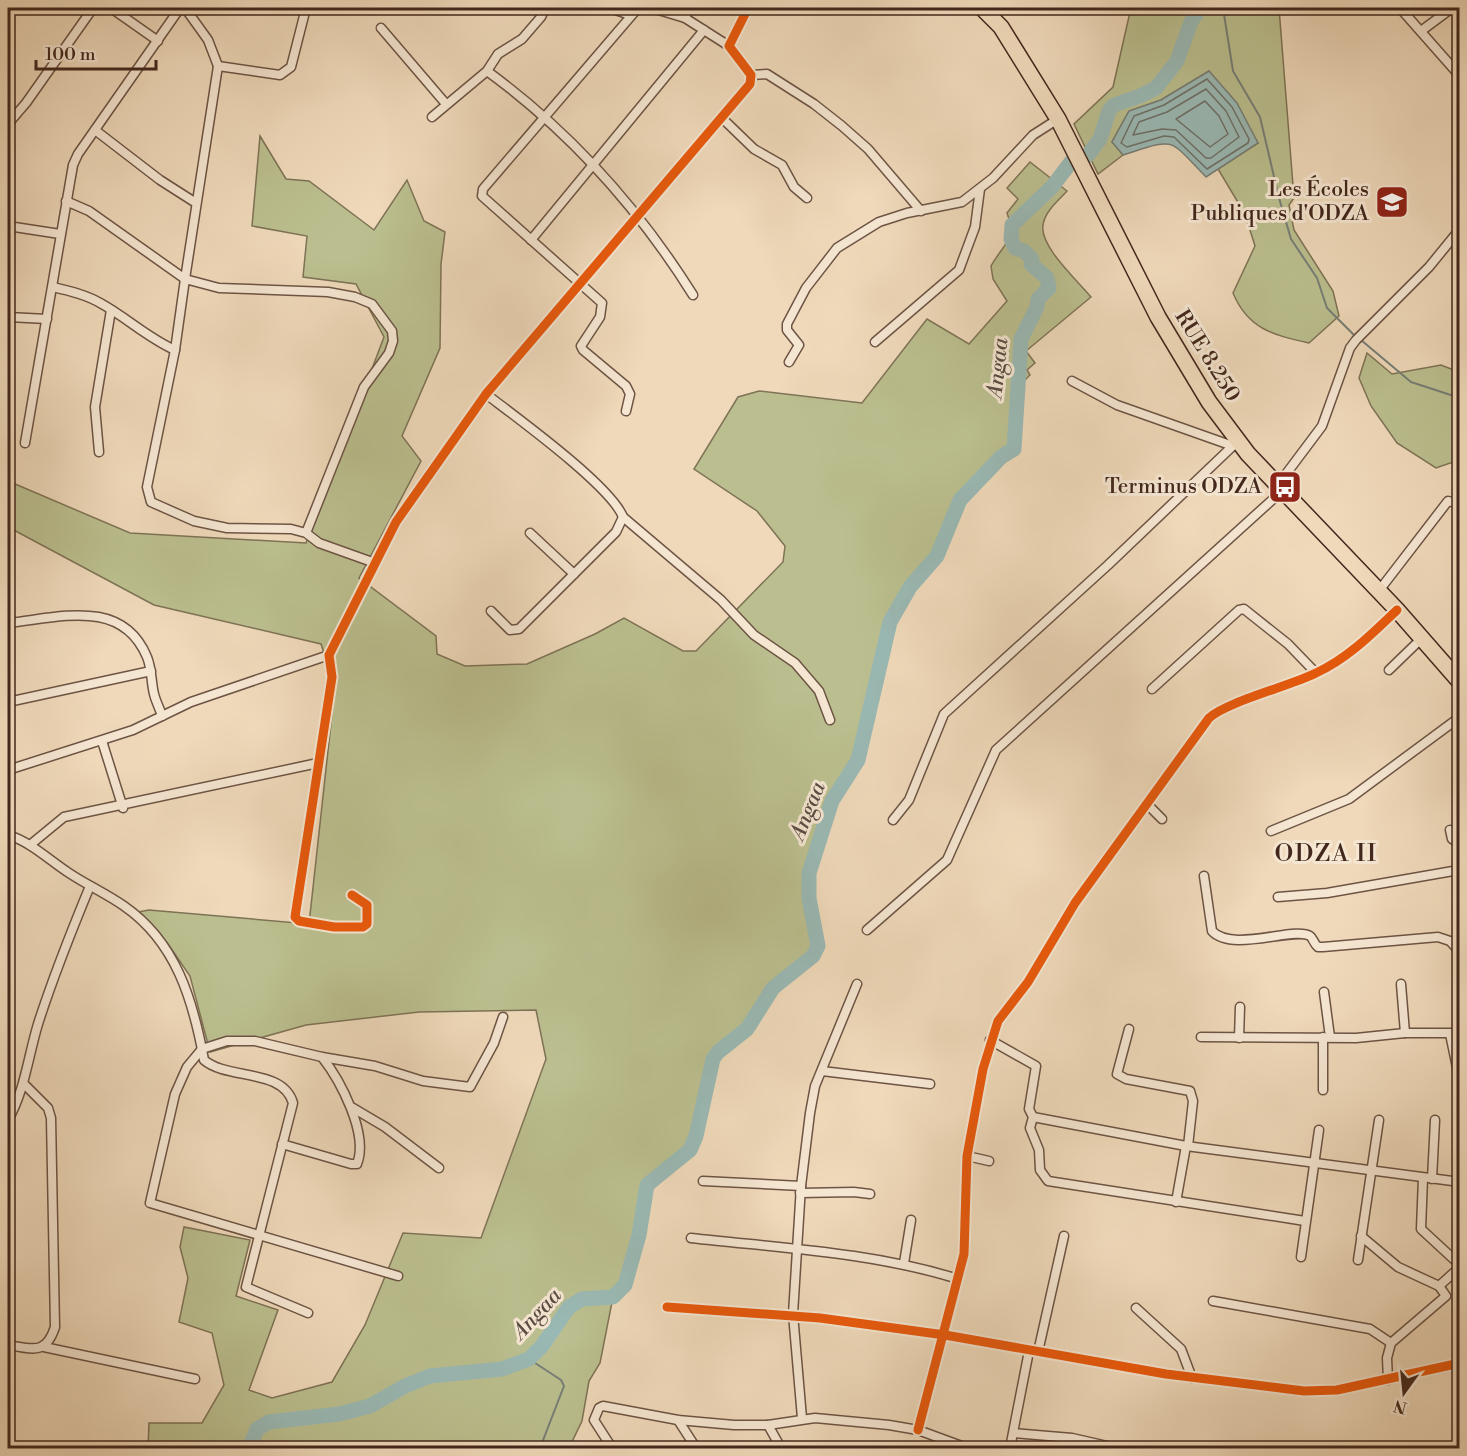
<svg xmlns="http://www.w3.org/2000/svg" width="1467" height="1456" font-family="'Libre Bodoni',serif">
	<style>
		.green { fill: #bbbf8f; stroke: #7e7356; stroke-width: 1.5 }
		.water { fill: #9ab9b4; stroke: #777f78; stroke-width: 1.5 }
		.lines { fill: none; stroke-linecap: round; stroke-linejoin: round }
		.shore { stroke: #6e7068; stroke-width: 1.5 }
		.stream { stroke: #777f78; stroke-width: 2 }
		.river { stroke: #9ab9b4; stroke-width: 15 }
		.street-casing { stroke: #6d5444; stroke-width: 11 }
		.highway-casing { stroke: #42271d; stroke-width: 18 }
		.street { stroke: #f5e6d2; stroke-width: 8 }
		.highway { stroke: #efd9ba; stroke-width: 15 }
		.cycleway-casing { stroke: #f5e6d2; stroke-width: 13 }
		.cycleway { stroke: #e8590c; stroke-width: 9 }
		.labels { text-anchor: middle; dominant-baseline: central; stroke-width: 6; stroke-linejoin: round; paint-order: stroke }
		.poi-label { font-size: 21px; fill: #42271d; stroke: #f5e6d2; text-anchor: end }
		.street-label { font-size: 21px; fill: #42271d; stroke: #f5e6d2 }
		.water-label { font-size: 22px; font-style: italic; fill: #584c43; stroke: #f5e6d2 }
		.quarter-label { font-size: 24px; letter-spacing: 1.5px; fill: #42271d; stroke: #f5e6d2 }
	</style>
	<rect width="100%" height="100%" fill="#efd9ba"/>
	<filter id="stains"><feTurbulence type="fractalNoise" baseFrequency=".00333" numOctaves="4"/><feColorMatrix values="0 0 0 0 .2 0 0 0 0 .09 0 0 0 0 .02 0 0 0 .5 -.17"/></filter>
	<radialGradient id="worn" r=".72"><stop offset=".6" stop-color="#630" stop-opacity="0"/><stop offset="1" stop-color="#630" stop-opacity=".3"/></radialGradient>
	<g class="green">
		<path d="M1128,8h151l15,190 -5,7 5,25 39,61 6,25 -30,27c-36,-8 -61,-14 -76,-50l22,-47 -10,-32 -27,-45 40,-26 -49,-72 -48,29 -32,11 -17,31 11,13 -25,19 -24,-50 39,-37 17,-75z"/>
		<path d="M260,136l26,43 23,2 65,49 33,-50 17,41 21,11 -4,32 -1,84 -38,88 19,25 -62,117 77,58 1,18 28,12 62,-2 68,-30 29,-16 59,33h13l87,-89 2,-16 -28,-35 -63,-42 44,-72 21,-6 103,12 65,-84 42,25 38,-43 -14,-22 -2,-13c12,-22 26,-26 16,-53l11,-14 -11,-11 23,-26 37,29c-8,9 -22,20 -24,34 -4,21 35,56 48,72l-65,54 9,12 -8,7 3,5 -9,9 -7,65 -13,8 -41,43 -23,56 -27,31 -20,35 -32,138 -26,41 -23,72v25l9,48 -5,10 -40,32 -26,41 -29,23 -8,18 -14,66 -6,14 -43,35 -8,50 -14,50 -12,12 -13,66 -11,18 -7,40 -13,27h-421l1,-25h53l22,-38 -12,-52 -33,-11 9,-44 -8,-31 4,-20 66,13 -14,56 42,14 -29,80 23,8 60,-16 33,-57 38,-92 78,5 65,-179 -10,-49 -117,2 -113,13 -96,27 -20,-76 -22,-32 -30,-32 11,-2 160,14 26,-237 -14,-43 -167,-39 -146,-78v-46l122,52 176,10 78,-206 -28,-53 -53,-7 4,-41 -55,-10z"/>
		<polygon points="1367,353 1392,374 1441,365 1459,372 1459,460 1436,468 1397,443 1371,406 1359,378"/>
	</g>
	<path class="water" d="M1209,71l28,32 21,40 -52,34c-39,-40 -29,-39 -83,-22l-11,-13 17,-31 32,-11z"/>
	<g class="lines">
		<g class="shore">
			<polygon points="1207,79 1232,107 1249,139 1248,143 1207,169 1174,137 1164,136 1127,147 1121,143 1134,116 1164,105"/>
			<polygon points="1206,89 1226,111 1239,137 1211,158 1206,158 1176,130 1162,129 1133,135 1139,122 1167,112"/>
			<polygon points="1205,101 1219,116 1228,134 1210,147 1176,119"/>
		</g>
		<g class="stream">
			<polyline points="1223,8 1233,71 1260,117 1279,198 1291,239 1317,278 1327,308 1356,337"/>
			<polyline points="1361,340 1411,382 1460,398"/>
			<polyline points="529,1359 561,1380 564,1386 540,1448"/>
		</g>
		<polyline class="river" points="246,1448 252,1442 257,1429 269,1422 339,1414 370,1406 405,1386 430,1376 502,1369 529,1359 542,1346 569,1307 582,1299 613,1297 625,1285 639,1235 647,1185 690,1150 696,1136 713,1059 718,1052 747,1029 773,988 813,956 818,946 809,898 809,873 832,801 858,760 890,622 910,587 937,556 960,500 1001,457 1014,449 1021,339 1037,307 1038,299 1049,288 1047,278 1031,264 1032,259 1024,251 1015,248 1011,239 1012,225 1052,187 1071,162 1088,155 1100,139 1109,111 1114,105 1140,96 1156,88 1177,61 1191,22 1200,8"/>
		<defs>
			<g id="street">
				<polyline points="111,8 158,41"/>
				<polyline points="610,8 630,15"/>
				<polyline points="652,8 685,18 729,46"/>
				<polyline points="1400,8 1460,76"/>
				<polyline points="685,18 689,8"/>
				<polyline points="381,28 446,104"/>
				<polyline points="1421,31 1452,8"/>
				<polyline points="218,66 280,75 291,67 306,8"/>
				<path d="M487,71c82,60 152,138 206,224"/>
				<polyline points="751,75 767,74 814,104 842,126 868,149 921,211"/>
				<polyline points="432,117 487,71 498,54 522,39 541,17 545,8"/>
				<polyline points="723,119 754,149 782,165 794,187 807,198"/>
				<polyline points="8,124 26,103 93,8"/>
				<polyline points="95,130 160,180 196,203"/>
				<polyline points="66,201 89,211 185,279 218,66 208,40 185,8"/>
				<polyline points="8,226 60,234"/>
				<polyline points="531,240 704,30"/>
				<path d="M53,287c17,4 34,8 49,17 25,14 46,34 73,46"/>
				<polyline points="8,317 47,319"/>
				<polyline points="875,342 959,270 975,227 980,189"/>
				<polyline points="789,362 799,345 787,330 787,324 806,288 837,248 879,222 907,213 962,202 993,178 1033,135 1058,119"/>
				<polyline points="1072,381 1117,405 1233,446"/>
				<path d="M486,394c30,23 125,92 137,123l-7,15 -97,97 -9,1 -19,-19"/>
				<polyline points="626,411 630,394 626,386 583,350 581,346 600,317 602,303 482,196 483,189 638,8"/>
				<polyline points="25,443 73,165 78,154 180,8"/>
				<polyline points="99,452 95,407 111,310"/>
				<polyline points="1277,486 1322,426 1350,348 1356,340 1429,267 1460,229"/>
				<polyline points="623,517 721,600 754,635 795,663 819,691 830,720"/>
				<polyline points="306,533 364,387 389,353 393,341 392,331 372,304 355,297 328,292 219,288 185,279 175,350 147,487 151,502 194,521 227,528 291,529 306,533 319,543 375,563"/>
				<polyline points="530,533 574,574"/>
				<polyline points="1378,592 1448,501 1460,504"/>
				<path d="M8,623c50,-5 114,-26 139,34 5,12 4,25 7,37 2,8 6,15 8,22"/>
				<polyline points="1389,670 1421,639"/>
				<polyline points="1152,689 1239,610 1244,609 1288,644 1316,673"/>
				<polyline points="8,702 151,671"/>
				<polyline points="102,741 123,808"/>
				<polyline points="8,770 133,730 191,702 329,655"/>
				<polyline points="1148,805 1162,819"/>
				<polyline points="893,820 909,800 944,714 1108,565 1238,441"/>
				<polyline points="1450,830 1452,839 1460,843"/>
				<polyline points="1271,831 1349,799 1460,717"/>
				<path d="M8,835c23,7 41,25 61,38 18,12 38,21 55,33 52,36 69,94 80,154 23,20 79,8 89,43l-47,184 62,26"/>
				<polyline points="30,845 64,817 318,763"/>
				<path d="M1204,876l8,55c20,22 83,-5 98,5 3,2 4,8 8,11h5l115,-10 12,4 10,11"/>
				<polyline points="352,895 367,905 367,924 363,927 334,927 299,921 295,917 332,677 329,655 396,522 486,394 750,84 751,75 729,46 748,8"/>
				<polyline points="1278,897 1327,893 1453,871 1460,873"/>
				<polyline points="867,930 947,860 996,750 1282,491"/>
				<polyline points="1401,984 1405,1033"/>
				<polyline points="1324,992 1330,1037"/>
				<polyline points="1129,1029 1117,1074 1126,1079 1190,1091 1193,1101 1188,1146"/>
				<polyline points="1450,1034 1460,1082"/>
				<polyline points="1201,1037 1356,1038 1405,1033 1460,1033"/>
				<polyline points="1239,1038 1240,1007"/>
				<polyline points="990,1040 1036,1066 1029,1109 1033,1117 1030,1128 1039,1150 1040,1170 1048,1181 1305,1221"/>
				<polyline points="822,1071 930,1084"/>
				<polyline points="1323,1090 1323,1037"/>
				<polyline points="353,1108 385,1127 439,1168"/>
				<polyline points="1033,1117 1186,1146 1460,1182"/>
				<path d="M8,1120c17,-30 20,-63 30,-96 15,-47 33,-92 52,-138"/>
				<path d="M282,1144l69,20h6c12,-30 -17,-84 -35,-107"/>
				<polyline points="967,1156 989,1161"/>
				<polyline points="1423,1178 1421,1229 1460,1265"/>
				<polyline points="1432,1179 1435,1120"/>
				<polyline points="703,1181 801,1186"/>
				<polyline points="800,1193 854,1192 870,1194"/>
				<polyline points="1176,1202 1186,1146"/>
				<polyline points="1361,1236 1398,1267 1439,1286 1446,1296 1391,1343 1387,1358 1388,1380"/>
				<path d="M691,1238c89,10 181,14 267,41"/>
				<polyline points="1301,1257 1319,1130"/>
				<polyline points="1358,1260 1379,1120"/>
				<polyline points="904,1263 911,1220"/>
				<polyline points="398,1276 150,1203 175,1094 187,1067 202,1049 227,1041 255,1041 322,1057 375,1066 423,1081 470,1087 494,1043 503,1017"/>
				<polyline points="1439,1286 1460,1267"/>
				<polyline points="1213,1301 1370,1329 1391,1343"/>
				<polyline points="667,1307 820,1318 945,1335 1166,1374 1304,1391 1337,1390 1460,1363"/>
				<polyline points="1136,1308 1181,1349 1192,1378"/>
				<path d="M8,1345c25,4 38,10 47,-18l-4,-209 -3,-10 -24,-24"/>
				<polyline points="44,1347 195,1379"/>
				<polyline points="1038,1352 1064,1236"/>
				<polyline points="802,1418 793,1314 801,1186 810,1113 815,1086 857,984"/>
				<polyline points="678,1420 696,1448"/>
				<polyline points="768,1425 781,1448"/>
				<path d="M918,1430l46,-176 3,-98 16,-87 15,-48 30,-39 47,-79 134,-185c17,-16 81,-32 107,-45 31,-14 56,-39 81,-63"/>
				<polyline points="1014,1433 1072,1438 1116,1448"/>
				<polyline points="612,1448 594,1420 599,1408 603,1406 678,1420 734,1425 768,1425 815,1418 889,1425 918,1430 967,1448"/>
				<polyline points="1010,1448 1029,1351"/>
				<polyline points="1458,1448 1460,1447"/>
			</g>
			<polyline id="highway" points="982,8 1001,27 1058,119 1158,317 1209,402 1248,454 1397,610 1460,682"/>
		</defs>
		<use href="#street" class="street-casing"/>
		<use href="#highway" class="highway-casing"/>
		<use href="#street" class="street"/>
		<use href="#highway" class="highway"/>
		<defs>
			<g id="cycleway">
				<polyline points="352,895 367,905 367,924 363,927 334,927 299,921 295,917 332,677 329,655 396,522 486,394 750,84 751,75 729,46 748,8"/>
				<polyline points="667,1307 820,1318 945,1335 1166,1374 1304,1391 1337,1390 1460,1363"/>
				<path d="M918,1430l46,-176 3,-98 16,-87 15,-48 30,-39 47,-79 134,-185c17,-16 81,-32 107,-45 31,-14 56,-39 81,-63"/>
			</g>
		</defs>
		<use href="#cycleway" class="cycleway-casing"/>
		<use href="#cycleway" class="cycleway"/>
	</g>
	<defs>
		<symbol id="school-square" viewBox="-11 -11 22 22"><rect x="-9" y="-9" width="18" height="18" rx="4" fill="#8f2418" stroke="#f5e6d2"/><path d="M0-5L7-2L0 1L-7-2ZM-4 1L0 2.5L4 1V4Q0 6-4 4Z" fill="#fff"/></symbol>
		<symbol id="bus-square" viewBox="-11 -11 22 22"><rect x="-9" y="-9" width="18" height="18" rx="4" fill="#8f2418" stroke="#f5e6d2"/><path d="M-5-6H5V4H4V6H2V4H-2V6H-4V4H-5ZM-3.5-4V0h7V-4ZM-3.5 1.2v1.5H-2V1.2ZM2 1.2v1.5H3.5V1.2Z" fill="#fff"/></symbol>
	</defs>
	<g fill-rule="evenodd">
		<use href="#school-square" x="1373" y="183" width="38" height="38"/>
		<use href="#bus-square" x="1266" y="468" width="38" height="38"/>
	</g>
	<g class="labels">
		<g class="poi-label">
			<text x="1369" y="190">Les Écoles<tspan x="1369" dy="24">Publiques d'ODZA</tspan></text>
			<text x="1262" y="487">Terminus ODZA</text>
		</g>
		<g class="street-label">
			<text transform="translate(1207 356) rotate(58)">RUE 8.250</text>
		</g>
		<g class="water-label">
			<text transform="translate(998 368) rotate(-84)">Angaa</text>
			<text transform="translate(808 811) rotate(-68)">Angaa</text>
			<text transform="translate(537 1314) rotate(-47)">Angaa</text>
		</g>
		<g class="quarter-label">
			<text x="1326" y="854">ODZA II</text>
		</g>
	</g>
	<rect width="1467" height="1456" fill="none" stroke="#efd9ba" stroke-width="30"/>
	<rect x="9" y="9" width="1449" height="1438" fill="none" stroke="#42271d" stroke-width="3"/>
	<rect x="15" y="15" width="1437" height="1426" fill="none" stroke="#42271d" stroke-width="1.5"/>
	<g transform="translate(1404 1393) rotate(195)" stroke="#f5e6d2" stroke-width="4.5" paint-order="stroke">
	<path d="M0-4.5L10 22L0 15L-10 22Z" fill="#42271d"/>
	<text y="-9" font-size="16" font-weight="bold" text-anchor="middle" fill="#42271d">N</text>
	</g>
	<path d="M36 60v9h120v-9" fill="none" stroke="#42271d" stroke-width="3"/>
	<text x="45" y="60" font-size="18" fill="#42271d" stroke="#f5e6d2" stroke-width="4.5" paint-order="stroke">100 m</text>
	<rect width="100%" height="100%" filter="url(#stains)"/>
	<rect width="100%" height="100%" fill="url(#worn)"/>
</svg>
